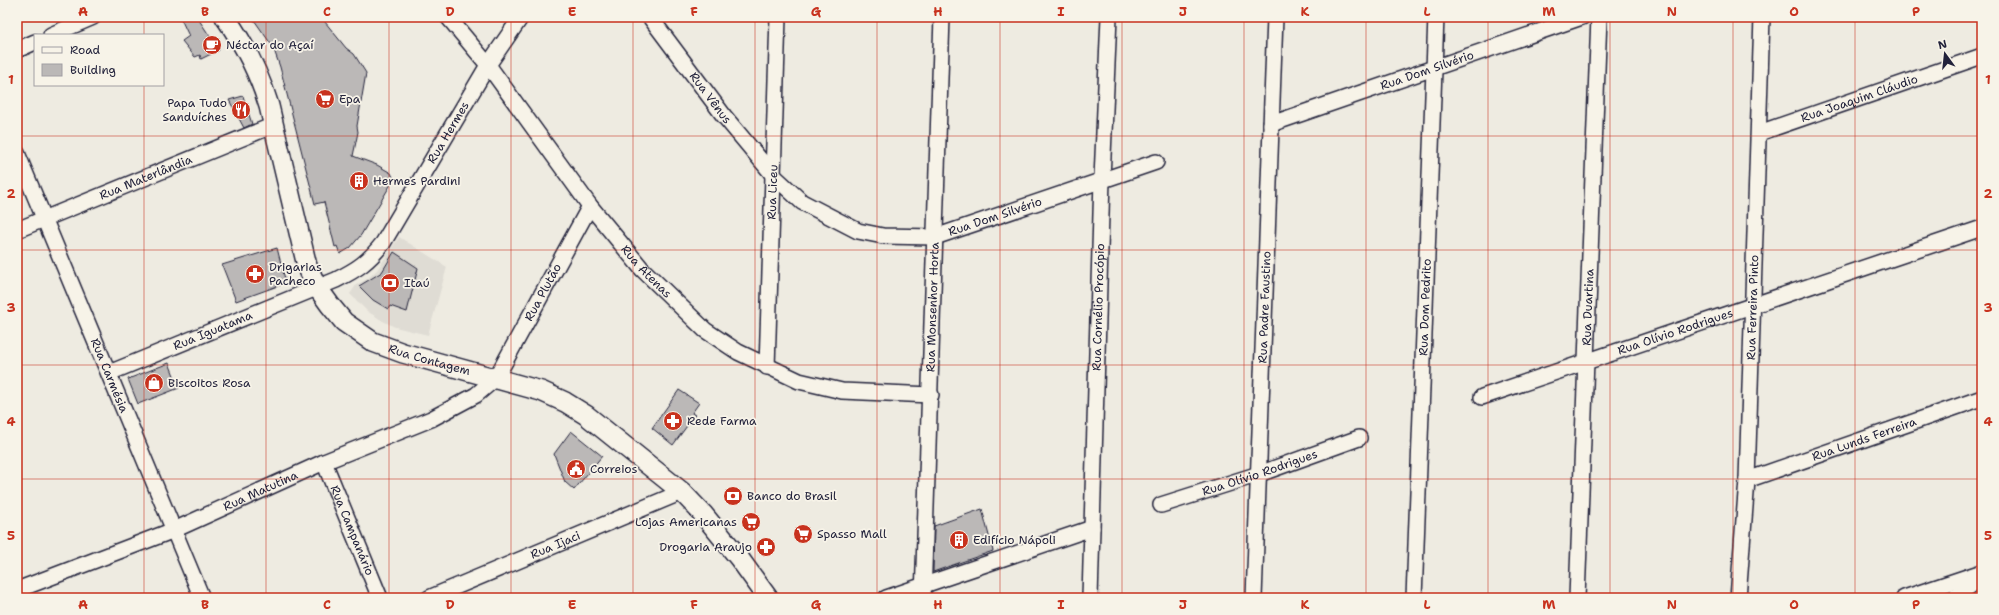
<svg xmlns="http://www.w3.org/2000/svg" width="1999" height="615" font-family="'Shantell Sans',sans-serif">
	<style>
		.built { fill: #dfdcd4 }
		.building { fill: #bbb8b7; stroke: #22223b }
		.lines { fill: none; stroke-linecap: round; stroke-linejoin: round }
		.minor-casing { stroke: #22223b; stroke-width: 18 }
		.tertiary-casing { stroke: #22223b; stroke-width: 22 }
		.minor { stroke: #f7f3e8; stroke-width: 15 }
		.tertiary { stroke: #f7f3e8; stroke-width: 19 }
		.grid { fill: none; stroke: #c8321e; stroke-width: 1; stroke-opacity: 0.55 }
		.labels { text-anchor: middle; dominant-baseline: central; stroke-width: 3.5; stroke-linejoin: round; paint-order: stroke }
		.poi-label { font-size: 12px; fill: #22223b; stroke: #f7f3e8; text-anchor: start }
		.street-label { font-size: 12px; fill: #22223b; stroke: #f7f3e8 }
		.neatline { fill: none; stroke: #c8321e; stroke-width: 1.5 }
		.grid-label { font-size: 13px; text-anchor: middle; font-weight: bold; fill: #c8321e }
	</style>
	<rect width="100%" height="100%" fill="#eeebe1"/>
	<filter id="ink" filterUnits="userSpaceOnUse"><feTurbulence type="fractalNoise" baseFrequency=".025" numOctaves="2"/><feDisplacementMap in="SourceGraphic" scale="8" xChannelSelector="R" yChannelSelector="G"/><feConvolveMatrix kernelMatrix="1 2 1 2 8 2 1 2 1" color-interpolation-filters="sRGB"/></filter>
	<g filter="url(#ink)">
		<polygon class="built" points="399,237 447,267 428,335 395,327 383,321 367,311 350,294 356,285 367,279 377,270"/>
		<g class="building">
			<polygon points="180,17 197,17 219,50 201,59 200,55 195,57 182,41 189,36"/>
			<polygon points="252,17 321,17 346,48 354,54 366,73 357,126 358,132 353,156 377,165 391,173 394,179 361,235 350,248 340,254 337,246 335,247 324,202 315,204 280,67 273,47"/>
			<polygon points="243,96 252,124 244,128 229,100"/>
			<polygon points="277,248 286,283 236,301 222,265"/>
			<polygon points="394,252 418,268 407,312 390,306 388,309 373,300 359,286 382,272"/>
			<polygon points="169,363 179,388 138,404 128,379"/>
			<polygon points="679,390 699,403 692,413 695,415 673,445 652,428"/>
			<polygon points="571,431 602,456 574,490 565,482 554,454"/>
			<polygon points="982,509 993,551 933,572 934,526"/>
		</g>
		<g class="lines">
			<defs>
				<g id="minor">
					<path id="s1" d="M448,17l40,48 102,141 52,63 63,61 33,22 61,29 43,10 89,4"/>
					<path id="s2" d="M650,17l74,99 50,60 28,26 56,29 25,5 52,1 221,-75"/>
					<polyline points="51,35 93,17"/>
					<polyline points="17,50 35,42"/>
					<path id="s3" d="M1271,124l311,-107"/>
					<path id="s4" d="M1759,133l223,-77"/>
					<path id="s5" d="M17,153l185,445"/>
					<path id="s6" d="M17,230l257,-105"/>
					<path id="s7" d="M767,367l11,-350"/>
					<path id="s8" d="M109,373l227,-93c22,-11 32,-18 47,-37l105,-178 33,-48"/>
					<path id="s9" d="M1482,397l500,-169"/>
					<path id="s10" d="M324,462l56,136"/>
					<path id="s11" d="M1747,480l235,-82"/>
					<path id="s12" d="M1161,505l98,-31 100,-36"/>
					<path id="s13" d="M17,590l157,-60 150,-68 107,-43 45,-24 20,-17 94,-172"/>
					<path id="s14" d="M429,598l253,-106"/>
					<polyline points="886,598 1092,528"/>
					<path id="s15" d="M923,598l19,-581"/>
					<path id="s16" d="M1090,598l12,-419 7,-162"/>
					<path id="s17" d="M1254,598l21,-581"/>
					<path id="s18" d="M1414,598l22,-581"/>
					<path id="s19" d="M1577,598l22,-581"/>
					<path id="s20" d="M1738,598l9,-118 15,-463"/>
					<polyline points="1904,598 1982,572"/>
					<polyline points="1954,598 1982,577"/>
				</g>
				<g id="tertiary">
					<path id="s21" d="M225,17c20,28 34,56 44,89l38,160 10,21 13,18 14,17 29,20 30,11 138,38 24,11 21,13 96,77 21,22 36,44 29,40"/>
				</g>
			</defs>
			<use href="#minor" class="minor-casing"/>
			<use href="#tertiary" class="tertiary-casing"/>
			<use href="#minor" class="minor"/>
			<use href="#tertiary" class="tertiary"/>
		</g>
	</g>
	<path class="grid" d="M144,17v18M266,17v581M389,17v581M511,17v581M633,17v581M755,17v581M877,17v581M1000,17v581M1122,17v581M1244,17v581M1366,17v581M1488,17v581M1610,17v581M1733,17v581M1855,17v581M144,85v513M17,136h1965M17,250h1965M17,365h1965M17,479h1965"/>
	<defs>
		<symbol id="cafe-disc" viewBox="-11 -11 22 22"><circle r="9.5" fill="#c8321e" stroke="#f7f3e8"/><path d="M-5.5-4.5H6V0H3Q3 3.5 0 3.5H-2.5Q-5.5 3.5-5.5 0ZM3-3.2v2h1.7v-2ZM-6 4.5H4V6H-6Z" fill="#fff"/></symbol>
		<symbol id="supermarket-disc" viewBox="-11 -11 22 22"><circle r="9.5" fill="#c8321e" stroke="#f7f3e8"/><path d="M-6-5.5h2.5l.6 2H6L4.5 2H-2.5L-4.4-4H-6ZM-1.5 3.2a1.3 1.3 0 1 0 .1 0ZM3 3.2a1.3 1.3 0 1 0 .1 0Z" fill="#fff"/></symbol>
		<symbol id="restaurant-disc" viewBox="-11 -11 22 22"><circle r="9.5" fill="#c8321e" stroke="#f7f3e8"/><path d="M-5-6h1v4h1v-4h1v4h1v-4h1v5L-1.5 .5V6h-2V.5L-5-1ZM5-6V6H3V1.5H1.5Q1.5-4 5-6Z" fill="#fff"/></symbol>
		<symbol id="building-disc" viewBox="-11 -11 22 22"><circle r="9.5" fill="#c8321e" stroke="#f7f3e8"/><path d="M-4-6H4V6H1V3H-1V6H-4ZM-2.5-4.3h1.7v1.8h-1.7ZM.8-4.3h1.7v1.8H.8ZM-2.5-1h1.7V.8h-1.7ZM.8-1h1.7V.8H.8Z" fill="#fff"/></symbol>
		<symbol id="pharmacy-disc" viewBox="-11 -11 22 22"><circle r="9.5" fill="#c8321e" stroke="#f7f3e8"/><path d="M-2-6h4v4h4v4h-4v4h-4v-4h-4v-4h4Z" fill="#fff"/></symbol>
		<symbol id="bank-disc" viewBox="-11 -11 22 22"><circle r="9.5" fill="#c8321e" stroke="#f7f3e8"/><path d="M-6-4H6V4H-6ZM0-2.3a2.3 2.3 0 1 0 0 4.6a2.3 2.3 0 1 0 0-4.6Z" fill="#fff"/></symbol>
		<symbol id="shop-disc" viewBox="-11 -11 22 22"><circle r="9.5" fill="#c8321e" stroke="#f7f3e8"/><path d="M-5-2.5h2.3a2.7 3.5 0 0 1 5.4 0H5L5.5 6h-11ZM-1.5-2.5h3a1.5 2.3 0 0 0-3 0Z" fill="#fff"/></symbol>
		<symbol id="civic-disc" viewBox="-11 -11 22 22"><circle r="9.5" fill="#c8321e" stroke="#f7f3e8"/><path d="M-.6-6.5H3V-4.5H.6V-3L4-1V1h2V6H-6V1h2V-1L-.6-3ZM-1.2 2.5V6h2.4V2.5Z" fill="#fff"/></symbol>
	</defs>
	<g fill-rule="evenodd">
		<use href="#cafe-disc" x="201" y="34" width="22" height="22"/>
		<use href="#supermarket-disc" x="314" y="88" width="22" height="22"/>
		<use href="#restaurant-disc" x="230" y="99" width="22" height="22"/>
		<use href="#building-disc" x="348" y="170" width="22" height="22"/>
		<use href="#pharmacy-disc" x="244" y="263" width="22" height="22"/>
		<use href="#bank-disc" x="379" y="272" width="22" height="22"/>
		<use href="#shop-disc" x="143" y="372" width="22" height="22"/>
		<use href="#pharmacy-disc" x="662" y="410" width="22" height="22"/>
		<use href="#civic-disc" x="565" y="458" width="22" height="22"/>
		<use href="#bank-disc" x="722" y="485" width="22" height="22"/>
		<use href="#supermarket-disc" x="740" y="511" width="22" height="22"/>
		<use href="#supermarket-disc" x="792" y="523" width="22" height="22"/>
		<use href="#building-disc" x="948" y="529" width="22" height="22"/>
		<use href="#pharmacy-disc" x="755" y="536" width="22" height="22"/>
	</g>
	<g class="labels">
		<g class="poi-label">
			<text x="226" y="45">Néctar do Açaí</text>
			<text x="339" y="99">Epa</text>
			<text x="227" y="103" text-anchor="end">Papa Tudo<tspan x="227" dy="14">Sanduíches</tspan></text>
			<text x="373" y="181">Hermes Pardini</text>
			<text x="269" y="267">Drigarias<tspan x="269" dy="14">Pacheco</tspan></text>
			<text x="404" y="283">Itaú</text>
			<text x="168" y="383">Biscoitos Rosa</text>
			<text x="687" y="421">Rede Farma</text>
			<text x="590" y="469">Correios</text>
			<text x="747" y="496">Banco do Brasil</text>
			<text x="737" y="522" text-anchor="end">Lojas Americanas</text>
			<text x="817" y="534">Spasso Mall</text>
			<text x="973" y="540">Edifício Nápoli</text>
			<text x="752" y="547" text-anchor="end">Drogaria Araujo</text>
		</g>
		<g class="street-label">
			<text stroke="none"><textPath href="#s3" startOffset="165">Rua Dom Silvério</textPath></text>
			<text stroke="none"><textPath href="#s2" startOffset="101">Rua Vênus</textPath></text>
			<text stroke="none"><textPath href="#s4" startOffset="106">Rua Joaquim Cláudio</textPath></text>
			<text stroke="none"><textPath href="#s8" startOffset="434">Rua Hermes</textPath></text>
			<text stroke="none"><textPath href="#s6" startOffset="139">Rua Materlândia</textPath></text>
			<text stroke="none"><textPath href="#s7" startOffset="175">Rua Liceu</textPath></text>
			<text stroke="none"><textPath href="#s2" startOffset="444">Rua Dom Silvério</textPath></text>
			<text stroke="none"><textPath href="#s1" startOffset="323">Rua Atenas</textPath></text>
			<text stroke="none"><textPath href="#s13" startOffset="623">Rua Plutão</textPath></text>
			<text stroke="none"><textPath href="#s16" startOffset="291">Rua Cornélio Procópio</textPath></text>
			<text stroke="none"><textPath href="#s17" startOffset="291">Rua Padre Faustino</textPath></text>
			<text stroke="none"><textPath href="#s19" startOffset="291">Rua Duartina</textPath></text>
			<text stroke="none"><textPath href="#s15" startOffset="291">Rua Monsenhor Horta</textPath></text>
			<text stroke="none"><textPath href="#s18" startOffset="291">Rua Dom Pedrito</textPath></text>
			<text stroke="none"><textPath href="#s20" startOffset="291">Rua Ferreira Pinto</textPath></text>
			<text stroke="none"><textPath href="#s8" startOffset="112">Rua Iguatama</textPath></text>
			<text stroke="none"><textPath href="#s9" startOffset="204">Rua Olívio Rodrigues</textPath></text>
			<text stroke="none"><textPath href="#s21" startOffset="426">Rua Contagem</textPath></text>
			<text stroke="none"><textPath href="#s5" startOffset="241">Rua Carmésia</textPath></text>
			<text stroke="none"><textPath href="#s11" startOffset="124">Rua Lunds Ferreira</textPath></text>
			<text stroke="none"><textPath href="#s12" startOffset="104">Rua Olívio Rodrigues</textPath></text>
			<text stroke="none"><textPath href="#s13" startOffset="263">Rua Matutina</textPath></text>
			<text stroke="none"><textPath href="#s10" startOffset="74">Rua Campanário</textPath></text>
			<text stroke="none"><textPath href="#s14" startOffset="137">Rua Ijaci</textPath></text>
		</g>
	</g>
	<rect width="1999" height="615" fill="none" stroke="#f7f3e8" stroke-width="44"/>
	<rect x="34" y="34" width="130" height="52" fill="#f7f3e8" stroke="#a29fa3"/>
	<rect x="42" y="47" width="20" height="6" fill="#f7f3e8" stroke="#a29fa3"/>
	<text x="70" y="54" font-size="12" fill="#22223b">Road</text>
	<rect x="42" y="64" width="20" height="12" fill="#bbb8b7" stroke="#a29fa3"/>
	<text x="70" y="74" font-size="12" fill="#22223b">Building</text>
	<g transform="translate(1945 54) rotate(345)" stroke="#f7f3e8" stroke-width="3" paint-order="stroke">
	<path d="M0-3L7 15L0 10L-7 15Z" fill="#22223b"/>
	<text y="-6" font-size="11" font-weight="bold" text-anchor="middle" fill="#22223b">N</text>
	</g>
	<rect x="22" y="22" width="1955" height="571" class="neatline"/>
	<g class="grid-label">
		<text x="83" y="16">A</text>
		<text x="205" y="16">B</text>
		<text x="327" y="16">C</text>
		<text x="450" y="16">D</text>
		<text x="572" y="16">E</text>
		<text x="694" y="16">F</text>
		<text x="816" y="16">G</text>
		<text x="938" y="16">H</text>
		<text x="1061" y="16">I</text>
		<text x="1183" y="16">J</text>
		<text x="1305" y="16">K</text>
		<text x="1427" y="16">L</text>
		<text x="1549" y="16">M</text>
		<text x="1672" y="16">N</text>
		<text x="1794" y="16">O</text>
		<text x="1916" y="16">P</text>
		<text x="11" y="84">1</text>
		<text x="1988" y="84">1</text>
		<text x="11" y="198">2</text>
		<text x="1988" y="198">2</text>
		<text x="11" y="312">3</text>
		<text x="1988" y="312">3</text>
		<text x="11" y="426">4</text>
		<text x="1988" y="426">4</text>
		<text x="11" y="540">5</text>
		<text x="1988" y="540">5</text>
		<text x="83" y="609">A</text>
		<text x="205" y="609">B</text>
		<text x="327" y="609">C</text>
		<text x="450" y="609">D</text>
		<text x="572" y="609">E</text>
		<text x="694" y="609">F</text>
		<text x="816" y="609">G</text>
		<text x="938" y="609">H</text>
		<text x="1061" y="609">I</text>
		<text x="1183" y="609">J</text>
		<text x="1305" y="609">K</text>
		<text x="1427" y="609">L</text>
		<text x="1549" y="609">M</text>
		<text x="1672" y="609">N</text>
		<text x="1794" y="609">O</text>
		<text x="1916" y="609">P</text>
	</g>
</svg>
